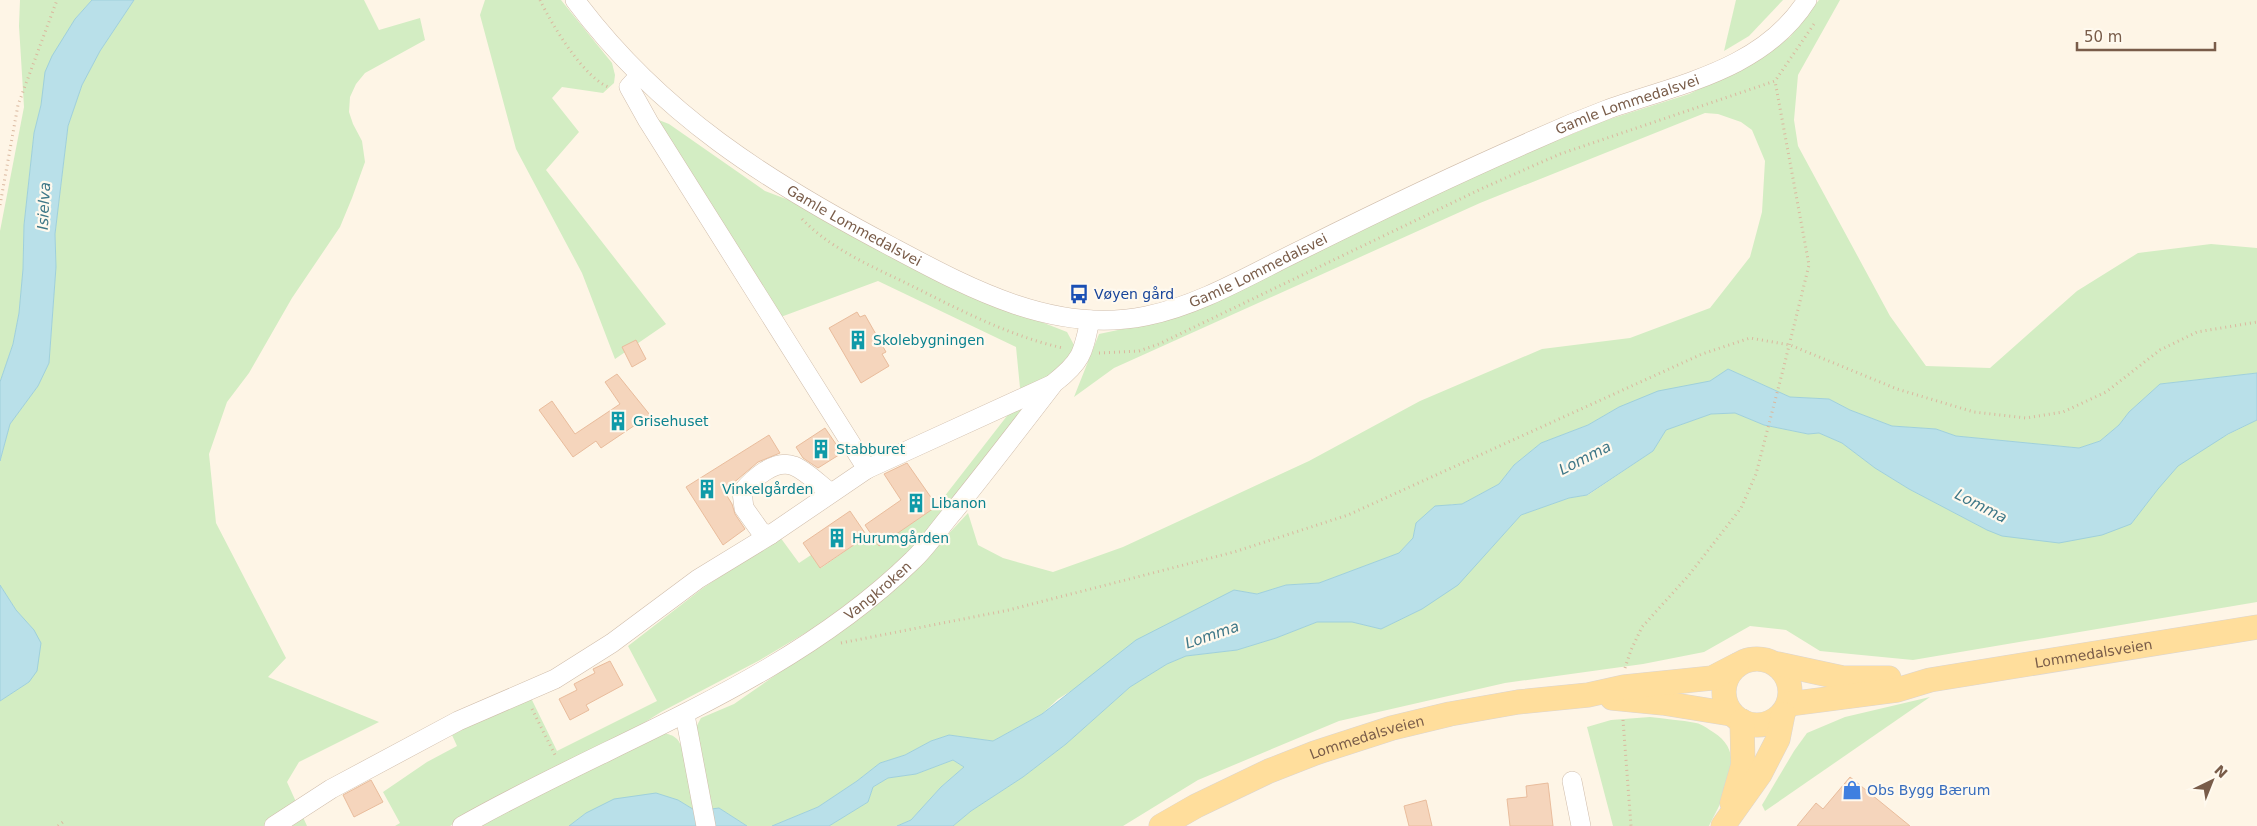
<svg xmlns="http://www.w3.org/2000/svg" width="2257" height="826" font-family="'DejaVu Sans',sans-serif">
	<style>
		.green { fill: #d3edc3 }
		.water { fill: #b9e0e9; stroke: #9fd0db }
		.building { fill: #f5d5bc; stroke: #e9bc9c }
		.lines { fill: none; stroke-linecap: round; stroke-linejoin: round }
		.minor-casing { stroke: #d0bdab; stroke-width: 20 }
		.major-casing { stroke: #dcd5d0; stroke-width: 25 }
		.path { stroke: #dab89f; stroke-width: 3; stroke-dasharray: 1 4; stroke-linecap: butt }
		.minor { stroke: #fff; stroke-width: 19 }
		.major { stroke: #ffde9c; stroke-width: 24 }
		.labels { text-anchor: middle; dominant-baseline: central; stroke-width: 4.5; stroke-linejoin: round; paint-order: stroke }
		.street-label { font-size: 14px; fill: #795c49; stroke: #fff9ee }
		.transit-label { font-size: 14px; fill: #164399; stroke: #fff9ee; text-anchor: start }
		.culture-label { font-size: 14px; fill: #0d838f; stroke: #fff9ee; text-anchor: start }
		.shop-label { font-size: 14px; fill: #366cbe; stroke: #fff9ee; text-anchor: start }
		.water-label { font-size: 15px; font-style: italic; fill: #3e7787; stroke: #fff9ee }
	</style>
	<rect width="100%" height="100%" fill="#fef5e6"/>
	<g class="green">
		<polygon points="20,0 92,0 75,19 64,37 41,105 34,133 24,225 23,269 19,313 13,344 0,382 0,231 24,107 19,26"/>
		<polygon points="134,0 364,0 379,30 420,18 425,40 365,73 356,84 350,97 349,112 353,124 362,141 365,162 352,198 340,227 292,298 249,373 227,402 209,454 216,523 286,658 268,677 379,722 299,762 287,782 307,826 0,826 0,701 29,682 34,630 16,610 0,585 0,461 10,424 38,386 49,363 56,267 55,234 68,126 82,85 100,51"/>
		<polygon points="485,0 561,0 612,63 615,75 614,83 603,93 562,87 552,98 579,132 546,170 666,324 615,359 582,273 516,149 480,15"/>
		<polygon points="1736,0 1783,0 1749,36 1724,51"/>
		<polygon points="1819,0 1840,0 1798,75 1794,120 1798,146 1890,316 1926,366 1990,368 2077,291 2138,253 2211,244 2257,248 2257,373 2160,384 2129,412 2119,425 2100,441 2079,448 1956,436 1936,429 1892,426 1850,410 1829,399 1790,397 1728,369 1710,381 1619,407 1588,425 1541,443 1514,465 1499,484 1462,504 1452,504 1416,523 1413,538 1399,553 1319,583 1286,585 1257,594 1234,590 1058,699 1042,714 993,741 949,735 931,741 905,755 880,763 857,781 818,807 772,826 747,826 719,808 711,809 695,729 701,718 734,704 861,616 911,574 968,513 978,545 1003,558 1053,572 1123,547 1309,461 1420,401 1542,349 1630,338 1710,308 1750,257 1762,212 1765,161 1752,130 1741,122 1718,114 1705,113 1480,203 1114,368 1074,397 1099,334 1137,326 1548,144 1604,121 1689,94 1761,59 1790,37"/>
		<polygon points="651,117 669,124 765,191 794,202 1021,314 1067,332 1074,345 1073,352 921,541 844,610 760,660 661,712 628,733 450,826 395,826 400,823 383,792 427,762 457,746 452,735 515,702 531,698 557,751 657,701 628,646 703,588 780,537 799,563 811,555 821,568 871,533 880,545 937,506 1021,398 1016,347 878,281 778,318"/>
		<path d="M1735,413l29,12 44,9 11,-1 23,10 33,25 34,21 78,41 144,-6c15,-19 29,-40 46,-57 19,-18 56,-35 80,-47v182l-344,58 -93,-9 -34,-21 -36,-4 -46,26 -61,12 -138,19 -166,38 -141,59 -75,46h-170l18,-15 52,-34 43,-33 64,-57 37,-23 19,-8 51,-6 39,-12 41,-16h35l29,7 41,-20 64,-55 35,-39 48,-17 19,-3 65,-44 13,-21 45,-16z"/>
		<polygon points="1930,697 1765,811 1762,805 1794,751 1807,733 1845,717"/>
		<path d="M1650,717c15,2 31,3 46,6 6,1 12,6 17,9 37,22 10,66 -4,94h-96l-26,-99 24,-7z"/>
		<path d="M663,733c5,1 10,2 14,6 12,15 15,52 19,72l-18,-11 -92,13 -17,13h-95z"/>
		<polygon points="953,760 964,767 941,787 911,820 897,826 829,826 868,802 873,787 888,778 916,774"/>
	</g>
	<g class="water">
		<polygon points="92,0 134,0 100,51 82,85 68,126 55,234 56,267 49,363 38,386 10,424 0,461 0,382 13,344 19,313 23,269 24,225 34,133 41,105 45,72 52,56 75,19"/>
		<polygon points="1728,369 1790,397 1829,399 1850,410 1892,426 1936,429 1956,436 2079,448 2100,441 2119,425 2129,412 2160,384 2257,373 2257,420 2228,434 2178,466 2158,489 2131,524 2102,535 2059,543 2002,536 1987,530 1909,489 1875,468 1842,443 1819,433 1808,434 1764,425 1735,413 1711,414 1666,430 1653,451 1587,495 1569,498 1521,515 1458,585 1422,609 1381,629 1352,622 1317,622 1276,638 1237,650 1186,656 1167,664 1130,687 1066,744 1023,777 971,811 953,826 897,826 911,820 941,787 964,767 953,760 916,774 888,778 873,787 868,802 829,826 772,826 818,807 857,781 880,763 905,755 931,741 949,735 993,741 1042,714 1136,640 1234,590 1257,594 1286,585 1319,583 1399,553 1413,538 1416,523 1435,506 1462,504 1499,484 1514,465 1541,443 1588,425 1619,407 1658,391 1710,381"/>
		<polygon points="0,585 16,610 34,630 41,643 37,671 29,682 0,701"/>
		<polygon points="656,793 678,800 696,811 719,808 747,826 569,826 586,813 614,799"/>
	</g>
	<g class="building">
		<polygon points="857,312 860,317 865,315 886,352 882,354 889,366 861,383 829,328"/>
		<polygon points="636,340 646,359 632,367 622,347"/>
		<polygon points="617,374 650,415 601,448 596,441 573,457 539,410 552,401 575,434 620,404 605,382"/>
		<polygon points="825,428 842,453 818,468 803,458 796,447"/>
		<polygon points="769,435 780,453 758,462 724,491 732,504 735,514 745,529 723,545 686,487"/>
		<polygon points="907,463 937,506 879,546 865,525 901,500 884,474"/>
		<polygon points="850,511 867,536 820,568 803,543"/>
		<polygon points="610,661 623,685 586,705 589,710 570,720 559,699 577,690 574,684 595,673 593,669"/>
		<polygon points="1850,777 1910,826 1797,826 1816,803 1823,809"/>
		<polygon points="371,780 383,802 354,817 343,795"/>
		<polygon points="1548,783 1553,826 1510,826 1507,799 1527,797 1526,786"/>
		<polygon points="1426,800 1432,826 1409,826 1404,806"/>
	</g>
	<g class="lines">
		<defs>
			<g id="minor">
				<path id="s1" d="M575,0c85,114 193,182 317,247 77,41 163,88 254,69 55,-11 107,-43 157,-67 76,-38 153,-75 231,-109 24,-11 48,-21 72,-30 72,-26 157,-40 201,-110"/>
				<polyline points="640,75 629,87 648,121 867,469 1051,385"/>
				<path d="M831,493c-10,-7 -26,-23 -37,-27 -19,-8 -41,13 -52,26l2,16 17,24 9,3 97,-66"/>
				<polyline points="685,715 706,826"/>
				<polyline points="1572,781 1581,826"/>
				<polyline points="274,826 331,789 458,721 555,679 612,643 698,579 770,535"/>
				<path id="s2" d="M462,826c151,-86 324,-142 451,-266 15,-14 27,-33 41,-49 34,-42 67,-85 100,-128 28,-22 29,-30 36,-63"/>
			</g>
			<g id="major">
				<circle cx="1757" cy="692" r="33"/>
				<polyline points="1778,664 1843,678 1889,678"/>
				<polyline points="1612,698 1663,703 1731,714"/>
				<path id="s3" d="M1789,704l108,-14 33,-10 327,-53"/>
				<polyline points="1732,803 1743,765 1742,721"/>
				<path id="s4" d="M1161,826l35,-20 73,-35 46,-18 77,-25 58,-14 68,-12 70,-7 36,-8 88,-9 25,-13"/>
				<polyline points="1723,826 1760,774 1778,739 1783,714"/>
			</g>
		</defs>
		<use href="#minor" class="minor-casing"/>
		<use href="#major" class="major-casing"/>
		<g class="path">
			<path d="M540,0c12,25 45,80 71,88"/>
			<polyline points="0,205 18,105 57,0"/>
			<path d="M802,219c29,30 69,47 106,65 50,25 101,52 155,64"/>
			<polyline points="1099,353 1139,351 1159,344 1483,188 1560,154 1775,81 1814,24"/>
			<polyline points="841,643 1009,610 1234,552 1348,515 1702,354 1750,338 1790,345 1897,389 1974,412 2026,418 2063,412 2106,392 2160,350 2197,332 2257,322"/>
			<polyline points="1625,668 1631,650 1642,627 1689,575 1741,508 1756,474 1784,366 1809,265 1775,81"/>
			<polyline points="532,709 556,757"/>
			<polyline points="1623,720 1631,826"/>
			<polyline points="58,826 63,822"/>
		</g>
		<use href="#minor" class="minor"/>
		<use href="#major" class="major"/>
	</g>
	<defs>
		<symbol id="bus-bare" viewBox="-9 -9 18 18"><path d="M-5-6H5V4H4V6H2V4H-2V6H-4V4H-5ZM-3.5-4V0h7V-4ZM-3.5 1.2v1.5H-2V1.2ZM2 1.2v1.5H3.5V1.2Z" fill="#1a4fb4" stroke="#fff9ee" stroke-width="2.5" paint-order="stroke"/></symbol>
		<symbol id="building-bare" viewBox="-9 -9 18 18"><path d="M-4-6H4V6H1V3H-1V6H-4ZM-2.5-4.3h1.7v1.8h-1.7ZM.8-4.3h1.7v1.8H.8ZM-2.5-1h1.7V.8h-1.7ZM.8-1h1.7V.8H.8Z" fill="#0f9aa8" stroke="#fff9ee" stroke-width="2.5" paint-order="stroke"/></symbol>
		<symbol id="shop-bare" viewBox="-9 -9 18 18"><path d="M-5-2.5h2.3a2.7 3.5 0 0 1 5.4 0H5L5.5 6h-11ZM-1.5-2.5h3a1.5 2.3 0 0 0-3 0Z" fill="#3f7fe0" stroke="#fff9ee" stroke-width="2.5" paint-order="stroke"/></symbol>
	</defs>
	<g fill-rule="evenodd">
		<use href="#bus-bare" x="1065" y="280" width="28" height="28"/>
		<use href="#building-bare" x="844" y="326" width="28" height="28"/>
		<use href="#building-bare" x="604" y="407" width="28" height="28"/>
		<use href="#building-bare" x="807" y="435" width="28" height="28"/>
		<use href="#building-bare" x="693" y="475" width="28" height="28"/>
		<use href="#building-bare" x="902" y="489" width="28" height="28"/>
		<use href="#building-bare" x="823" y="524" width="28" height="28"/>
		<use href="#shop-bare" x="1838" y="776" width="28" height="28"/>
	</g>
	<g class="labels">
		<g class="street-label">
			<text stroke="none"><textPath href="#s1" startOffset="1201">Gamle Lommedalsvei</textPath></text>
			<text stroke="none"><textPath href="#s1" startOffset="362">Gamle Lommedalsvei</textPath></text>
			<text stroke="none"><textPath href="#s1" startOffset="796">Gamle Lommedalsvei</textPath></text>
			<text stroke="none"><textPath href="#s2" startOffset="479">Vangkroken</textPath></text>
			<text stroke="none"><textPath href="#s3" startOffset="309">Lommedalsveien</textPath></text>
			<text stroke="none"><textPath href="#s4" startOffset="225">Lommedalsveien</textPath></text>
		</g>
		<g class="transit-label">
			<text x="1094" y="294">Vøyen gård</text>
		</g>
		<g class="culture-label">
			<text x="873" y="340">Skolebygningen</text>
			<text x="633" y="421">Grisehuset</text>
			<text x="836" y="449">Stabburet</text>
			<text x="722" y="489">Vinkelgården</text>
			<text x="931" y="503">Libanon</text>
			<text x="852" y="538">Hurumgården</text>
		</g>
		<g class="shop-label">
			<text x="1867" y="790">Obs Bygg Bærum</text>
		</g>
		<g class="water-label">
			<text transform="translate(44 206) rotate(-87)">Isielva</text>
			<text transform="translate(1585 458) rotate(-27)">Lomma</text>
			<text transform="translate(1981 506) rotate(27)">Lomma</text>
			<text transform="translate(1212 635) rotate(-19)">Lomma</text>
		</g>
	</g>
	<g transform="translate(2212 781) rotate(43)" stroke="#fff9ee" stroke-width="4" paint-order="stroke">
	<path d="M0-4L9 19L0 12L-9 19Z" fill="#795c49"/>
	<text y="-8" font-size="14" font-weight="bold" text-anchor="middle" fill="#795c49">N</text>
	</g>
	<path d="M2077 42v8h138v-8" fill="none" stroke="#795c49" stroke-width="2.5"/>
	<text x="2084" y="42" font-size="15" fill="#795c49" stroke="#fff9ee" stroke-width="4" paint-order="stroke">50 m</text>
</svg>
